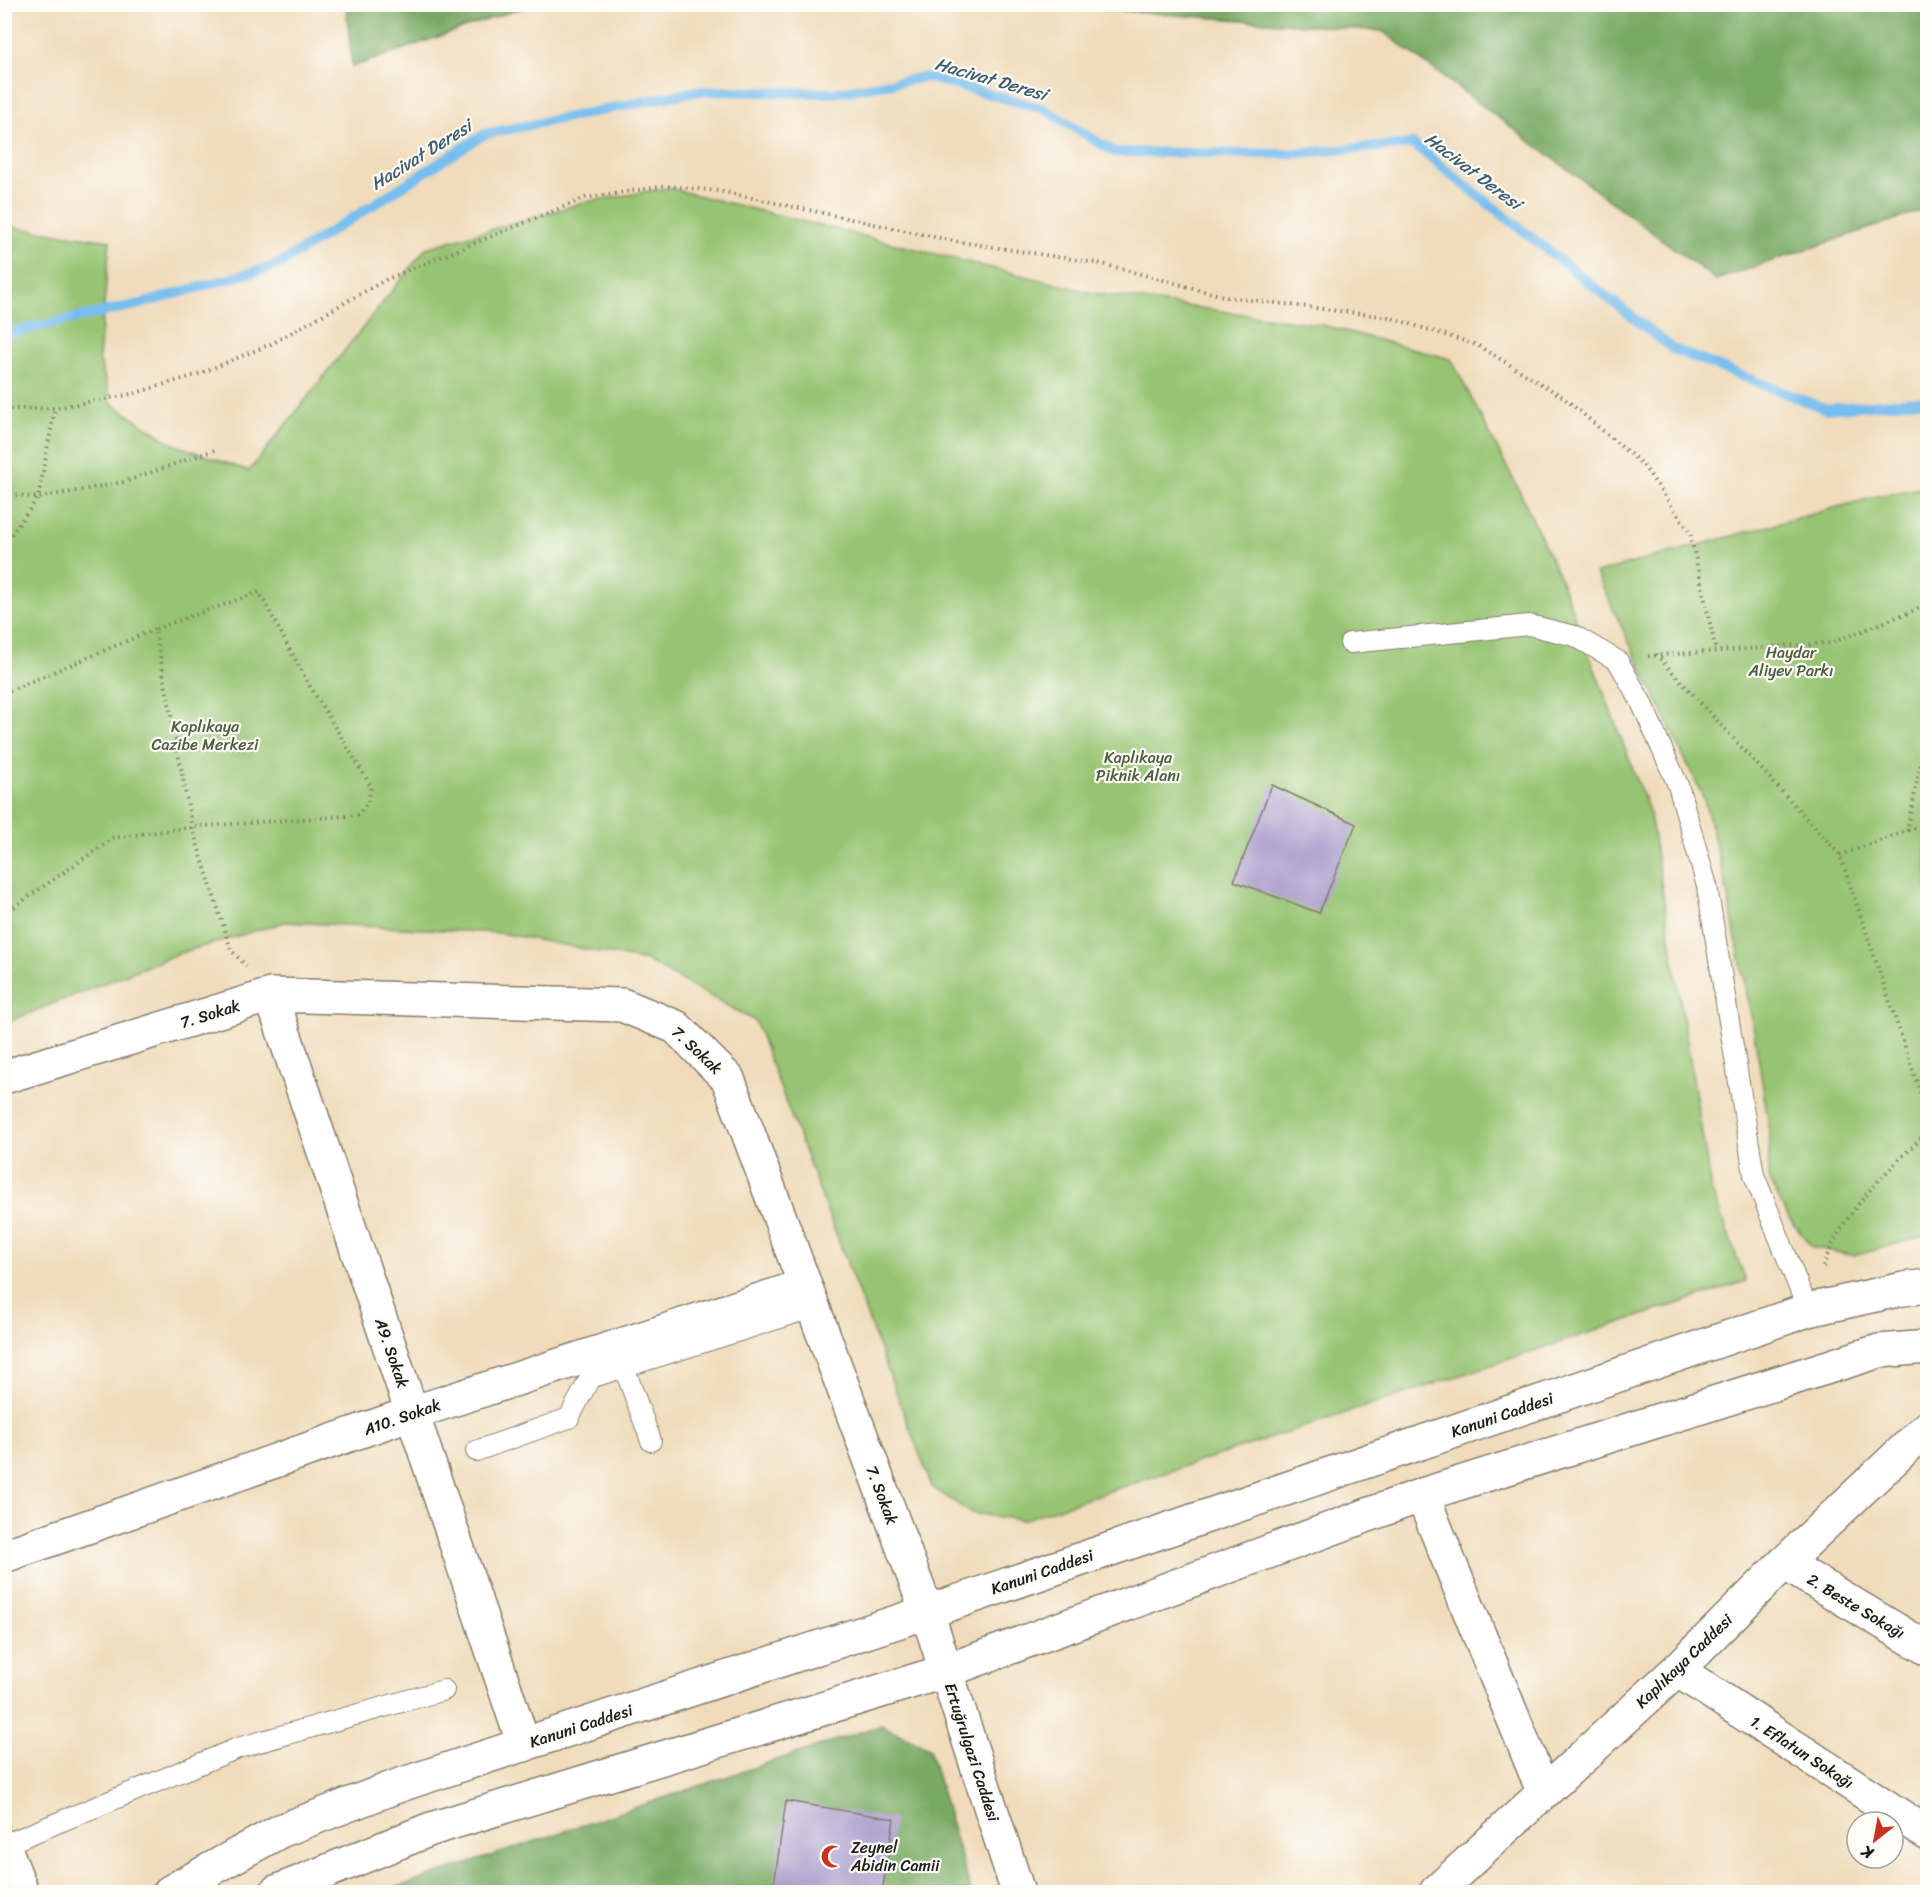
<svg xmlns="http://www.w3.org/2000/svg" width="1932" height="1897" font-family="Sriracha,sans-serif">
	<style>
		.green { fill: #97c472; stroke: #5a7047; stroke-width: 1.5 }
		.forest { fill: #79aa64; stroke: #4a6340; stroke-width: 1.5 }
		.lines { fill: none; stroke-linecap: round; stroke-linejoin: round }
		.stream { stroke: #77bdee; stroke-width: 10 }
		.building { fill: #ab9ecc }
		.lane-casing { stroke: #867c6c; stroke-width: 22 }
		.street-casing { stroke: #867c6c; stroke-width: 36 }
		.secondary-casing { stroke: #867c6c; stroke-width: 36 }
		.primary-casing { stroke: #867c6c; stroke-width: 36 }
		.path { stroke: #867c6c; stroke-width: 4; stroke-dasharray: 1.5 4.5; stroke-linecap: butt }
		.lane { stroke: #fff; stroke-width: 20 }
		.street { stroke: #fff; stroke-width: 33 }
		.secondary { stroke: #fff; stroke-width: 33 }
		.primary { stroke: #fff; stroke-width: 33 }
		.labels { text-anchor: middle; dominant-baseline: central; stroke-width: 4.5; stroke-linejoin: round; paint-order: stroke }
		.park-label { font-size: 16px; fill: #4d5f3e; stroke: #fdfcf7 }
		.street-label { font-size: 16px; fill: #1c1c1c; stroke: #fdfcf7 }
		.poi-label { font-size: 16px; fill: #1c1c1c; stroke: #fdfcf7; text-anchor: start }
		.water-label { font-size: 18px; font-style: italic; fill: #405c70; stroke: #fdfcf7 }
	</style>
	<rect width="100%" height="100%" fill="#fdfcf7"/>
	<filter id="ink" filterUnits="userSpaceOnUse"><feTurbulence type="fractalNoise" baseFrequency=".0167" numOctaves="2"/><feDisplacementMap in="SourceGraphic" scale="12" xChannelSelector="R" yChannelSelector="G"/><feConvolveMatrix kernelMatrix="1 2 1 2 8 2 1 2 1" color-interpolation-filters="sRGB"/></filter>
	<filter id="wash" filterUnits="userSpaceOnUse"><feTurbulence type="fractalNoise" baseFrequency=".008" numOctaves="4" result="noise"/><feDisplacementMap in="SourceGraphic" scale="24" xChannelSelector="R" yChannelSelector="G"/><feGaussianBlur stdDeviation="1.35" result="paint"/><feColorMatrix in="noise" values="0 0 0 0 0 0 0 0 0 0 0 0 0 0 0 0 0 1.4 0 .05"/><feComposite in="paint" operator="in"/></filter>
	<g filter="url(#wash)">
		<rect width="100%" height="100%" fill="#f0dcbb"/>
		<g class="green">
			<polygon points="668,188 1093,293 1322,325 1451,359 1520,492 1560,578 1650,814 1711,1189 1746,1281 1022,1520 971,1513 932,1487 755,1021 647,961 501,933 285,922 177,954 5,1023 5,226 110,241 99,358 112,404 173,444 249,471 426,248 586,202"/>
			<polygon points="1927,487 1927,1235 1854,1256 1812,1247 1789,1218 1768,1178 1770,1134 1754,1031 1725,882 1704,799 1596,573 1882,495"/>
		</g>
		<g class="forest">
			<polygon points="346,4 530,4 530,5 352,67"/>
			<polygon points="1046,5 1927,5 1927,209 1716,280 1382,31"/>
			<polygon points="881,1725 929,1748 971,1892 383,1892"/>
		</g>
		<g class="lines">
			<polyline class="stream" points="4,334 140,304 278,265 485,134 697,91 834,93 926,77 1044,109 1114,152 1285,154 1413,144 1673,349 1826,409 1928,400"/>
		</g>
		<g id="blocks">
			<g class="building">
				<polygon points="1272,785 1356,824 1319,913 1234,881"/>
				<polygon points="786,1801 894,1819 882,1892 773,1892"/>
			</g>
		</g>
	</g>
	<g filter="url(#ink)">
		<use href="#blocks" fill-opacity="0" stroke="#867c6c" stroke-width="1.5"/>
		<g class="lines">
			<defs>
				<g id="lane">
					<polyline points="1350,643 1529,625 1575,636 1618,661 1641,702 1678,785 1707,886 1754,1175 1808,1310"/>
					<polyline points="624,1367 651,1441"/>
					<polyline points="476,1451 569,1418 590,1378 812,1308"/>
					<polyline points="4,1845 238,1748 444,1690"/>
				</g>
				<g id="street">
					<polyline points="271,995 524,1745"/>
					<polyline points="4,1077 271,995 622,1005 676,1027 728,1079 927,1612"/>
					<polyline points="1422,1495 1543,1791"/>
					<polyline points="4,1556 412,1413 803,1286"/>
					<polyline points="1784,1563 1928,1649"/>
					<polyline points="1677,1670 1928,1834"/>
					<polyline points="4,1846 22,1892"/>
				</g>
				<g id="secondary">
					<polyline points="927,1612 1018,1892"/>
					<polyline points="1436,1892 1677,1670 1784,1563 1928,1427"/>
				</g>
				<g id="primary">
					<polyline points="170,1892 280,1831 400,1785 927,1612 1808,1310 1903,1289 1928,1286"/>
					<polyline points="276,1892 431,1829 946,1671 1422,1495 1879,1351 1928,1347"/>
				</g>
			</defs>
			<use href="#lane" class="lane-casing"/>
			<use href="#street" class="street-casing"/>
			<use href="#secondary" class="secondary-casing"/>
			<use href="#primary" class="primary-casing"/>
			<g class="path">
				<polyline points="4,409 55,408 132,394 196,375 271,344 387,279 585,198 666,186 719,191 954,241 1103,264 1227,297 1388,317 1477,345 1563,397 1643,465 1690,532 1716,651"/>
				<polyline points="4,493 38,498 124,482 217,449"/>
				<polyline points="4,544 38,498 55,408"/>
				<polyline points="1656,654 1840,855 1928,1115"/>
				<polyline points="1648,656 1831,643 1928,605"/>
				<polyline points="4,693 155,629"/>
				<polyline points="1907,831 1928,728"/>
				<polyline points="1840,855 1928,823"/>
				<polyline points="4,914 113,838 192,827 358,815 368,802 371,786 308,683 259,592 155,629 192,827 231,950 246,966"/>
				<path d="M1823,1267c19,-56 64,-95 105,-136"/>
			</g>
			<use href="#lane" class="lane"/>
			<use href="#street" class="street"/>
			<use href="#secondary" class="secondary"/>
			<use href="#primary" class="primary"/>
		</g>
	</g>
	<defs>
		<symbol id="mosque-bare" viewBox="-9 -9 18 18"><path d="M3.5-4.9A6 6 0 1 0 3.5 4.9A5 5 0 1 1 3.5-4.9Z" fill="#c8321e" stroke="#fdfcf7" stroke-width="2.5" paint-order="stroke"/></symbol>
	</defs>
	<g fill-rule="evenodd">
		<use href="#mosque-bare" x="816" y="1840" width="33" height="33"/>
	</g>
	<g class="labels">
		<g class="park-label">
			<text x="1791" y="652">Haydar<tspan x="1791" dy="18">Aliyev Parkı</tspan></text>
			<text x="205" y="726">Kaplıkaya<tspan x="205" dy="18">Cazibe Merkezi</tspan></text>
			<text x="1138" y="757">Kaplıkaya<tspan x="1138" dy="18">Piknik Alanı</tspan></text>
		</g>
		<g class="street-label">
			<text transform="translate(210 1014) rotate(-17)">7. Sokak</text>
			<text transform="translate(697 1050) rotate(43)">7. Sokak</text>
			<text transform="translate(392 1353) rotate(71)">A9. Sokak</text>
			<text transform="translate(1502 1415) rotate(-19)">Kanuni Caddesi</text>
			<text transform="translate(402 1417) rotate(-19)">A10. Sokak</text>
			<text transform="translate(882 1495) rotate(69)">7. Sokak</text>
			<text transform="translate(1042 1572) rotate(-19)">Kanuni Caddesi</text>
			<text transform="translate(1856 1606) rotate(31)">2. Beste Sokağı</text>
			<text transform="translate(1684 1661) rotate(-44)">Kaplıkaya Caddesi</text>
			<text transform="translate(581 1726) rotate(-18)">Kanuni Caddesi</text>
			<text transform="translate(972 1752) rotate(72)">Ertuğrulgazi Caddesi</text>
			<text transform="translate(1802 1752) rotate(33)">1. Eflatun Sokağı</text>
		</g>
		<g class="poi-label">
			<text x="851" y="1847">Zeynel<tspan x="851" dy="18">Abidin Camii</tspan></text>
		</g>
		<g class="water-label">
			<text transform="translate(991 79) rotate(16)">Hacivat Deresi</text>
			<text transform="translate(421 155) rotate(-32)">Hacivat Deresi</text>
			<text transform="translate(1473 171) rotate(37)">Hacivat Deresi</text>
		</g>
	</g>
	<rect width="1932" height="1897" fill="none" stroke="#fdfcf7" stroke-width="24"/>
	<g transform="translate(1875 1840) rotate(211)"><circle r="28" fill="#fdfcf7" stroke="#a3a29f" stroke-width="1.5"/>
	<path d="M0-4.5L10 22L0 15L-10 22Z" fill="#c8321e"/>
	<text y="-9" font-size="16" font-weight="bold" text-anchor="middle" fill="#1c1c1c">K</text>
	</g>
</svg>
